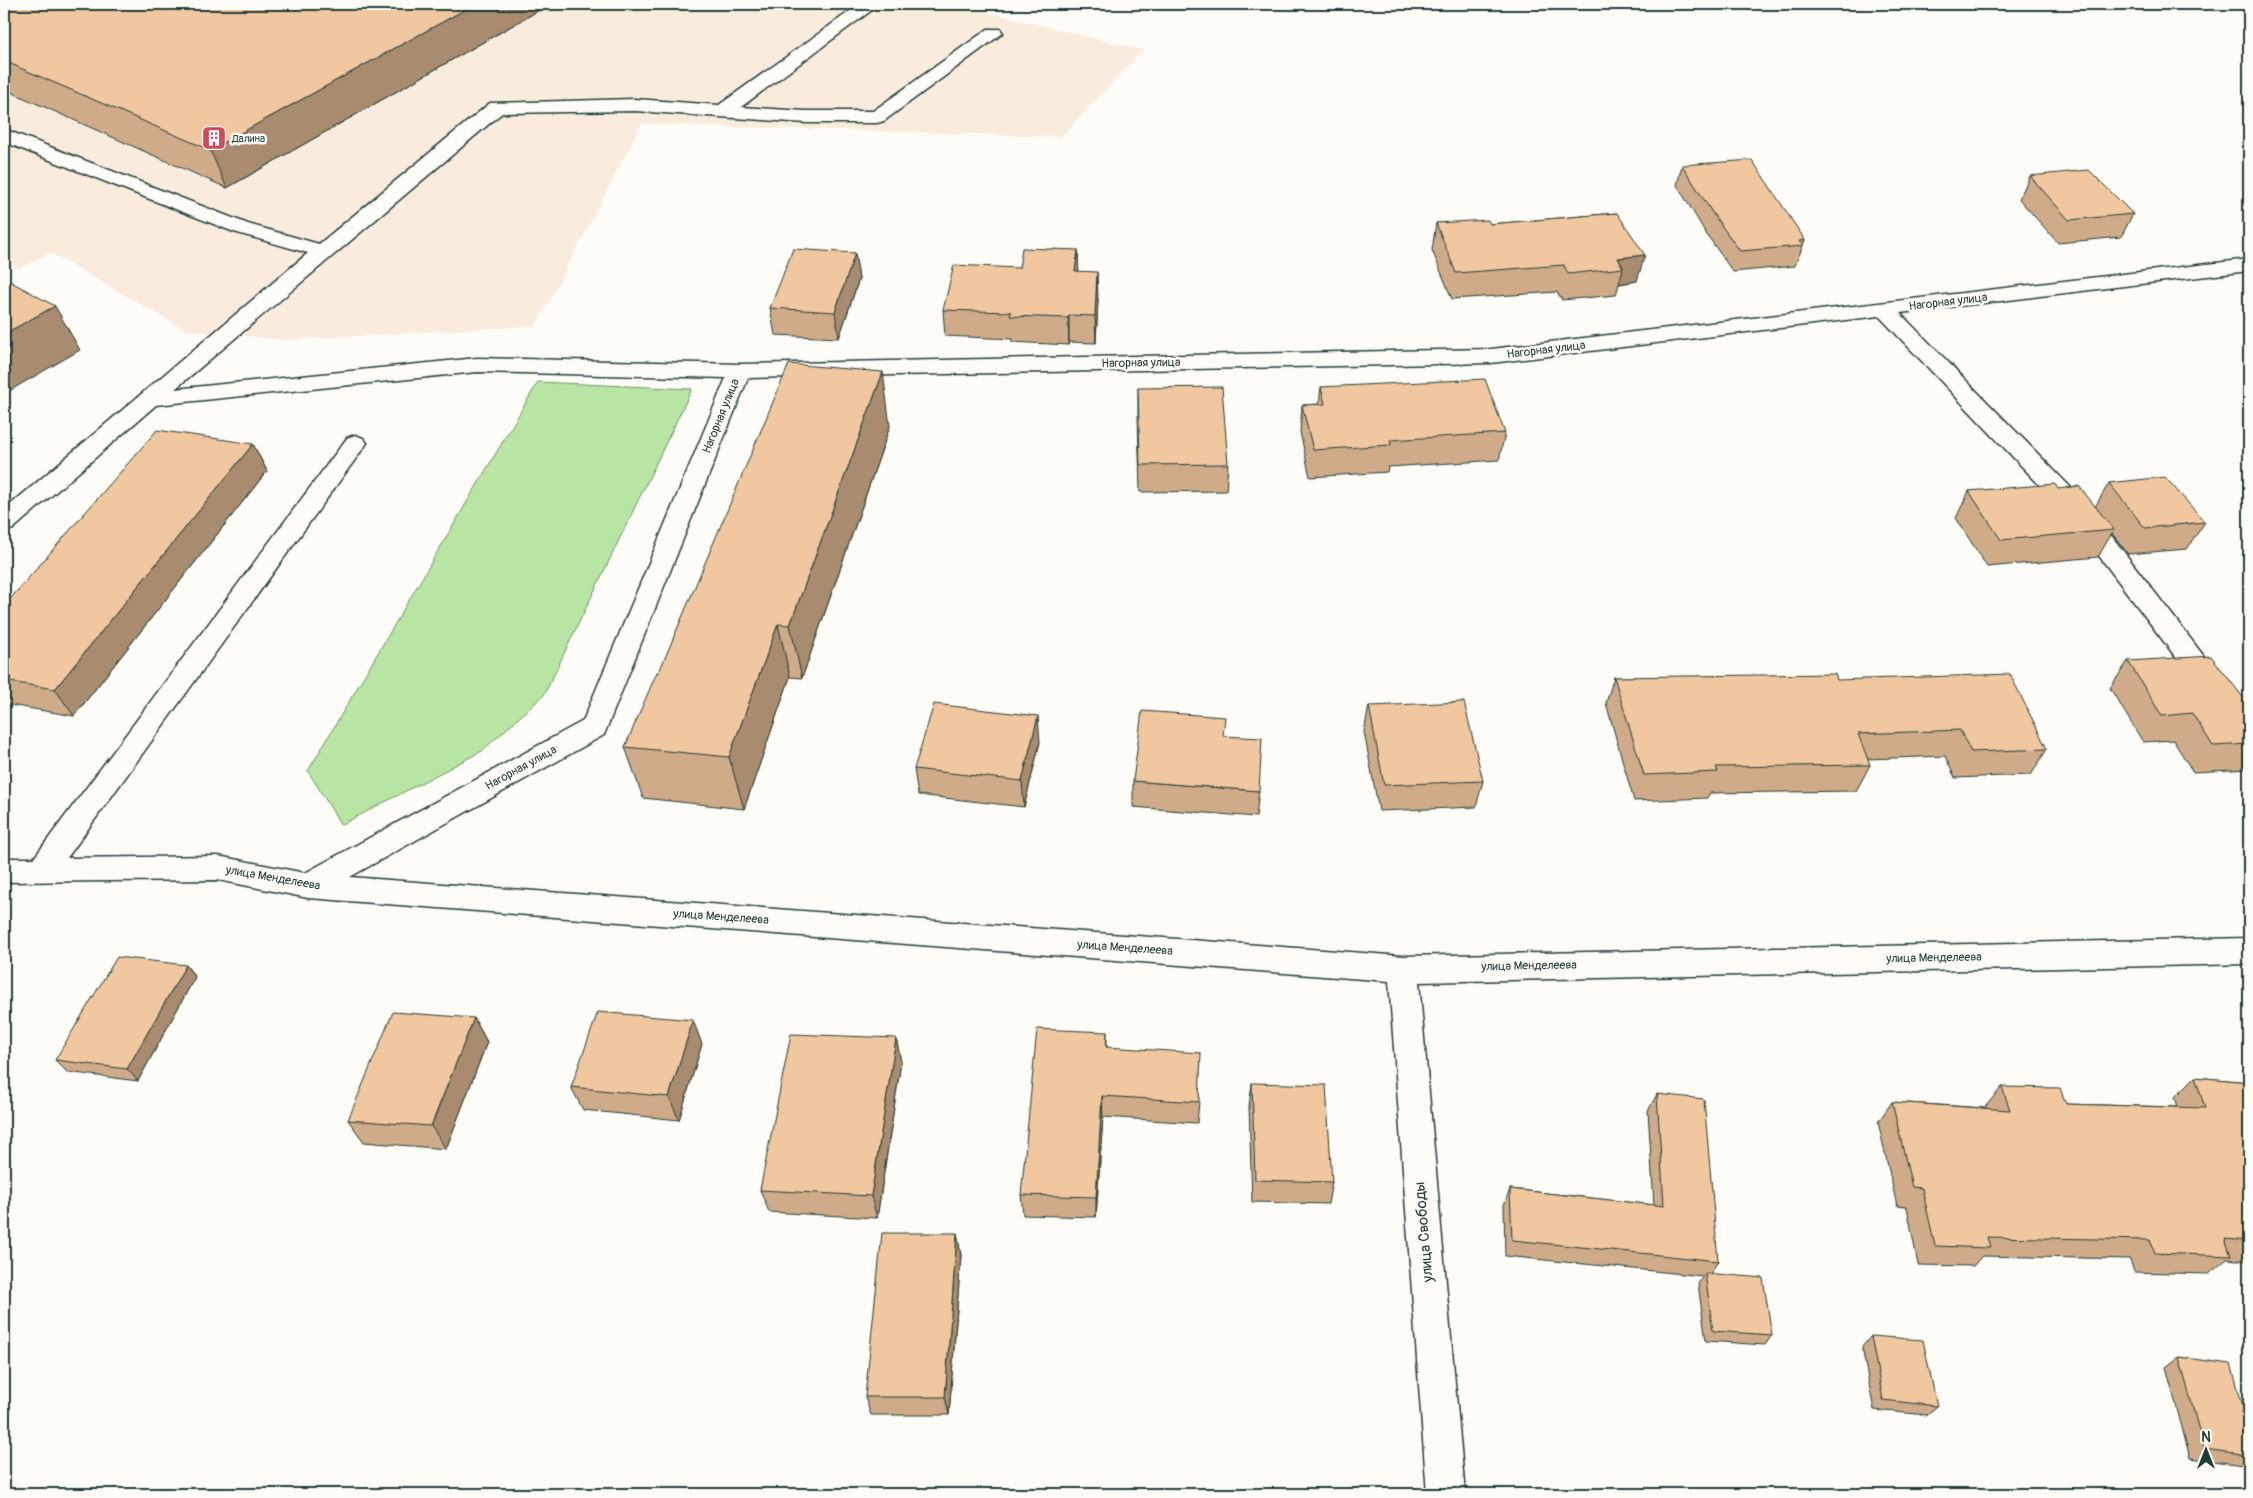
<svg xmlns="http://www.w3.org/2000/svg" width="2253" height="1498" font-family="Pangolin,sans-serif">
	<style>
		.built { fill: #f9ecdd }
		.green { fill: #b8e5a3; stroke: #6c916c }
		.lines { fill: none; stroke-linecap: round; stroke-linejoin: round }
		.minor-casing { stroke: #1f3d34; stroke-width: 3 }
		.minor { fill: #fdfcf7; fill-rule: evenodd }
		.wall { fill: #cfab8a; stroke: #1f3d34 }
		.shaded-wall { fill: #a98b70; stroke: #1f3d34 }
		.building { fill: #f1c7a0; stroke: #1f3d34 }
		.labels { text-anchor: middle; dominant-baseline: central; stroke-width: 5; stroke-linejoin: round; paint-order: stroke }
		.far-poi-label { font-size: 11px; fill: #1f3d34; stroke: #fdfcf7; text-anchor: start }
		.street-label { font-size: 12px; fill: #1f3d34; stroke: #fdfcf7 }
		.near-street-label { font-size: 15px; fill: #1f3d34; stroke: #fdfcf7 }
	</style>
	<rect width="100%" height="100%" fill="#fdfcf7"/>
	<filter id="ink" filterUnits="userSpaceOnUse"><feTurbulence type="fractalNoise" baseFrequency=".02" numOctaves="2"/><feDisplacementMap in="SourceGraphic" scale="10" xChannelSelector="R" yChannelSelector="G"/><feConvolveMatrix kernelMatrix="1 2 1 2 8 2 1 2 1" color-interpolation-filters="sRGB"/></filter>
	<g filter="url(#ink)">
		<polygon class="built" points="4,4 954,4 1143,50 1061,137 642,124 536,326 284,340 186,330 50,253 19,269 4,260"/>
		<polygon class="green" points="538,382 692,389 544,695 482,751 341,825 308,771"/>
		<g class="lines">
			<defs>
				<polygon id="minor" points="860,4 880,4 741,107 806,111 873,111 988,29 1000,29 1003,33 884,121 877,123 806,123 635,111 502,113 175,389 477,358 740,364 1491,349 2249,259 2249,271 1900,313 2087,504 2249,715 2249,744 2239,741 2069,516 1879,316 1491,363 748,378 604,735 350,877 1403,956 2249,938 2249,964 1419,982 1465,1494 1427,1494 1389,981 308,898 218,880 4,882 4,858 34,858 347,438 355,435 363,438 367,443 67,858 218,856 305,873 583,721 726,378 477,372 156,405 13,529 4,531 4,510 308,253 234,232 4,142 4,129 248,224 319,244 490,103 635,99 719,105"/>
			</defs>
			<use href="#minor" class="minor-casing"/>
			<use href="#minor" class="minor"/>
		</g>
		<g class="wall">
			<polygon points="4,4 550,4 227,188 4,89"/>
			<polygon points="1682,165 1805,240 1795,266 1733,272 1707,235 1677,185"/>
			<polygon points="2030,176 2133,214 2121,237 2058,243 2019,199"/>
			<polygon points="1617,213 1637,281 1619,284 1616,295 1562,300 1557,292 1452,299 1432,250 1436,223 1490,224"/>
			<polygon points="1078,250 1078,271 1098,299 1096,343 1069,342 1069,345 1012,342 1012,339 945,336 943,310 1019,268"/>
			<polygon points="855,253 859,279 839,338 775,335 770,308"/>
			<polygon points="1321,387 1505,433 1499,460 1388,467 1387,472 1310,477 1300,432 1302,405 1319,404"/>
			<polygon points="1138,388 1228,464 1226,491 1140,492 1138,415"/>
			<polygon points="890,426 802,678 790,677 744,809 643,798 625,747 659,672"/>
			<polygon points="253,444 267,471 74,716 4,704 4,606"/>
			<polygon points="2109,483 2205,522 2187,549 2128,554 2112,533 2098,557 1987,567 1956,518 1969,491 2095,507"/>
			<polygon points="2128,661 2249,705 2249,769 2193,772 2173,740 2143,742 2110,688"/>
			<polygon points="1614,677 1837,680 2047,749 2031,775 1955,778 1945,756 1867,759 1870,765 1856,791 1710,793 1707,798 1634,801 1606,703"/>
			<polygon points="1369,706 1483,781 1476,807 1379,811 1364,732"/>
			<polygon points="1040,742 1024,807 918,795 914,769"/>
			<polygon points="1133,781 1259,791 1256,817 1133,807"/>
			<polygon points="186,965 195,977 138,1081 67,1072 55,1060"/>
			<polygon points="474,1018 487,1042 446,1149 364,1142 348,1120"/>
			<polygon points="1107,1032 1107,1047 1199,1102 1197,1123 1103,1117 1096,1217 1023,1215 1021,1195"/>
			<polygon points="896,1038 901,1062 877,1218 769,1212 760,1190"/>
			<polygon points="702,1044 679,1120 583,1110 571,1087"/>
			<polygon points="2195,1077 2249,1082 2249,1261 2227,1259 2209,1274 2134,1272 2130,1259 1982,1256 1973,1266 1918,1265 1907,1207 1897,1206 1878,1122 1892,1102 1986,1108 1985,1107 2002,1087 2066,1104 2178,1107 2175,1097"/>
			<polygon points="1252,1083 1332,1182 1328,1204 1252,1202 1249,1106"/>
			<polygon points="1657,1094 1718,1261 1710,1274 1772,1335 1765,1345 1706,1341 1698,1284 1703,1276 1505,1256 1504,1205 1510,1189 1654,1205 1648,1111"/>
			<polygon points="957,1233 961,1255 949,1415 871,1415 865,1397"/>
			<polygon points="1871,1336 1937,1406 1927,1415 1874,1410 1862,1347"/>
			<polygon points="2179,1357 2249,1428 2249,1461 2243,1465 2190,1458 2166,1367"/>
		</g>
		<g class="shaded-wall">
			<polygon points="475,4 550,4 227,188 210,150"/>
			<polygon points="1078,250 1079,277 1075,271"/>
			<polygon points="855,253 859,279 839,338 835,312"/>
			<polygon points="1645,255 1637,281 1619,284 1623,268 1618,258"/>
			<polygon points="1097,272 1098,299 1096,343 1095,316"/>
			<polygon points="55,306 80,350 4,394 4,334"/>
			<polygon points="1069,315 1069,345 1068,318"/>
			<polygon points="883,372 890,426 802,678 790,625"/>
			<polygon points="253,444 267,471 74,716 55,689"/>
			<polygon points="778,624 790,677 744,809 729,757"/>
			<polygon points="1038,716 1040,742 1024,807 1022,781"/>
			<polygon points="186,965 195,977 138,1081 127,1069"/>
			<polygon points="474,1018 487,1042 446,1149 431,1126"/>
			<polygon points="693,1020 702,1044 679,1120 669,1097"/>
			<polygon points="896,1038 901,1062 877,1218 871,1196"/>
			<polygon points="1102,1096 1103,1117 1096,1217 1096,1197"/>
			<polygon points="957,1233 961,1255 949,1415 945,1397"/>
		</g>
		<g class="building">
			<polygon points="4,4 475,4 210,150 4,61"/>
			<polygon points="1752,160 1805,240 1799,241 1803,246 1740,251 1713,214 1682,165"/>
			<polygon points="2089,170 2133,214 2069,220 2030,176"/>
			<polygon points="1617,213 1645,255 1618,258 1623,268 1568,274 1564,265 1456,273 1436,223 1488,220 1490,224"/>
			<polygon points="1022,248 1078,250 1075,271 1097,272 1095,316 1069,315 1068,318 1010,316 1011,312 943,310 954,265 1019,268"/>
			<polygon points="793,249 855,253 835,312 770,308"/>
			<polygon points="4,278 55,306 4,334"/>
			<polygon points="789,364 883,372 790,625 778,624 729,757 625,747 657,672 659,672"/>
			<polygon points="1485,379 1505,433 1390,440 1391,445 1313,450 1302,405 1325,404 1321,387"/>
			<polygon points="1222,387 1228,464 1140,465 1138,388"/>
			<polygon points="157,430 253,444 55,689 4,681 4,606"/>
			<polygon points="2165,477 2205,522 2145,528 2109,483"/>
			<polygon points="2055,484 2058,489 2079,486 2114,530 2001,540 1969,491"/>
			<polygon points="2211,656 2249,705 2249,744 2213,746 2192,713 2162,716 2128,661"/>
			<polygon points="1835,674 1837,680 2010,674 2047,749 1971,752 1960,730 1858,734 1870,765 1716,767 1718,772 1644,775 1614,677"/>
			<polygon points="1464,702 1483,781 1384,785 1369,706"/>
			<polygon points="934,704 1038,716 1022,781 914,769"/>
			<polygon points="1142,711 1225,717 1223,736 1262,738 1259,791 1133,781"/>
			<polygon points="117,957 186,965 127,1069 55,1060"/>
			<polygon points="393,1012 474,1018 431,1126 348,1120"/>
			<polygon points="598,1012 693,1020 669,1097 571,1087"/>
			<polygon points="1037,1029 1107,1032 1106,1047 1201,1053 1199,1102 1102,1096 1096,1197 1021,1195"/>
			<polygon points="791,1034 896,1038 871,1196 760,1190"/>
			<polygon points="2195,1077 2249,1082 2249,1241 2225,1239 2231,1256 2155,1253 2150,1240 1987,1237 1990,1248 1935,1246 1922,1188 1912,1187 1892,1102 2010,1110 2002,1087 2060,1088 2066,1104 2205,1108"/>
			<polygon points="1252,1083 1326,1085 1332,1182 1255,1180"/>
			<polygon points="1657,1094 1704,1099 1718,1261 1512,1240 1510,1189 1664,1206"/>
			<polygon points="882,1233 957,1233 945,1397 865,1397"/>
			<polygon points="1705,1273 1763,1278 1772,1335 1713,1331"/>
			<polygon points="1871,1336 1923,1340 1937,1406 1883,1400"/>
			<polygon points="2179,1357 2231,1364 2249,1428 2249,1455 2204,1449"/>
		</g>
	</g>
	<defs>
		<symbol id="building-square" viewBox="-11 -11 22 22"><rect x="-9" y="-9" width="18" height="18" rx="4" fill="#d1495b" stroke="#fdfcf7"/><path d="M-4-6H4V6H1V3H-1V6H-4ZM-2.5-4.3h1.7v1.8h-1.7ZM.8-4.3h1.7v1.8H.8ZM-2.5-1h1.7V.8h-1.7ZM.8-1h1.7V.8H.8Z" fill="#fff"/></symbol>
	</defs>
	<g fill-rule="evenodd">
		<use href="#building-square" x="200" y="124" width="28" height="28"/>
	</g>
	<g class="labels">
		<g class="far-poi-label">
			<text x="232" y="138">Далина</text>
		</g>
		<g class="street-label">
			<text transform="translate(1948 302) rotate(-7)">Нагорная улица</text>
			<text transform="translate(1546 350) rotate(-7)">Нагорная улица</text>
			<text transform="translate(1141 363) rotate(-1)">Нагорная улица</text>
			<text transform="translate(721 416) rotate(-68)">Нагорная улица</text>
			<text transform="translate(521 768) rotate(-29)">Нагорная улица</text>
			<text transform="translate(273 878) rotate(10)">улица Менделеева</text>
			<text transform="translate(721 917) rotate(4)">улица Менделеева</text>
			<text transform="translate(1125 948) rotate(4)">улица Менделеева</text>
			<text transform="translate(1934 958) rotate(-1)">улица Менделеева</text>
			<text transform="translate(1529 966) rotate(-1)">улица Менделеева</text>
		</g>
		<g class="near-street-label">
			<text transform="translate(1424 1232) rotate(-95)">улица Свободы</text>
		</g>
	</g>
	<rect width="2253" height="1498" fill="none" stroke="#fdfcf7" stroke-width="20"/>
	<rect x="10" y="10" width="2233" height="1478" fill="none" stroke="#1f3d34" stroke-width="2" filter="url(#ink)"/>
	<g transform="translate(2206 1450)" stroke="#fdfcf7" stroke-width="4" paint-order="stroke">
	<path d="M0-4L9 19L0 12L-9 19Z" fill="#1f3d34"/>
	<text y="-8" font-size="14" font-weight="bold" text-anchor="middle" fill="#1f3d34">N</text>
	</g>
</svg>
